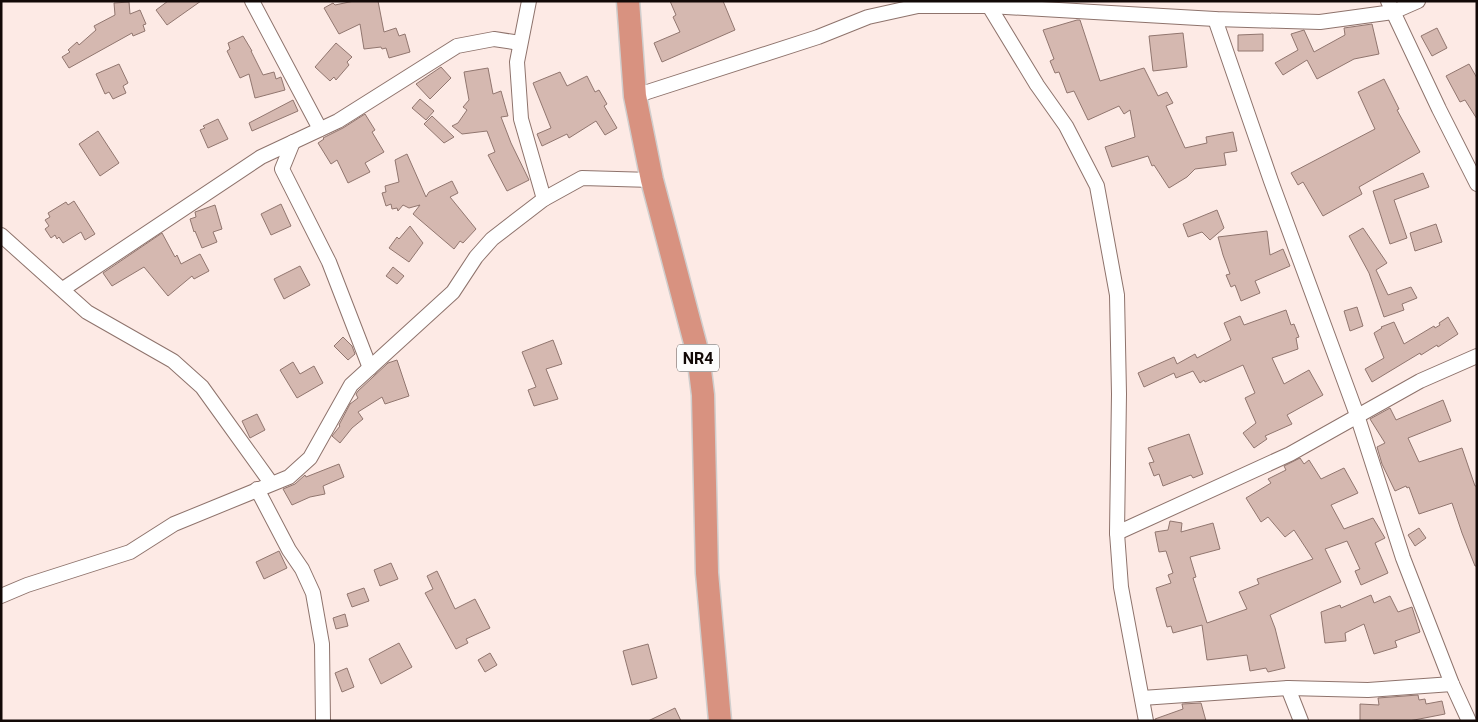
<svg xmlns="http://www.w3.org/2000/svg" width="1478" height="722" font-family="Roboto,sans-serif">
	<style>
		.building { fill: #d5b8b0; stroke: #91766f }
		.lines { fill: none; stroke-linecap: round; stroke-linejoin: round }
		.minor-casing { stroke: #8e736c; stroke-width: 16 }
		.trunk-casing { stroke: #d0cecd; stroke-width: 25 }
		.minor { stroke: #fff; stroke-width: 14 }
		.trunk { stroke: #d89280; stroke-width: 22 }
		.labels { text-anchor: middle; dominant-baseline: central; stroke-width: 4; stroke-linejoin: round; paint-order: stroke }
		.shield { fill: #fcfcfc; stroke: #585250; stroke-width: 1 }
		.shield-label { font-size: 16px; font-weight: bold; fill: #120907 }
	</style>
	<rect width="100%" height="100%" fill="#fdeae5"/>
	<g class="building">
		<polygon points="168,1 201,1 167,25 156,10"/>
		<polygon points="354,1 378,1 384,32 396,28 399,36 405,34 410,52 389,58 386,48 382,49 381,47 364,49 360,24 339,34 324,8 333,3 335,5"/>
		<polygon points="670,1 723,1 735,30 662,62 654,43 680,32 673,17 676,15"/>
		<polygon points="129,2 130,14 140,10 146,24 143,25 145,31 133,36 132,33 69,68 62,57 70,52 68,50 77,42 79,45 96,30 94,26 115,15 114,3"/>
		<polygon points="1077,20 1080,20 1100,81 1144,68 1158,96 1167,92 1173,103 1166,106 1185,148 1207,143 1206,137 1233,132 1237,151 1224,153 1226,165 1195,169 1187,177 1169,188 1154,165 1152,166 1148,156 1112,167 1105,147 1135,137 1130,110 1124,114 1119,106 1088,120 1074,91 1067,93 1059,72 1055,73 1050,61 1054,59 1043,30"/>
		<polygon points="1372,24 1379,54 1354,59 1317,79 1307,60 1283,75 1275,63 1298,50 1291,34 1304,30 1314,52 1345,35 1344,28"/>
		<polygon points="1437,28 1447,48 1432,56 1421,36"/>
		<polygon points="1183,33 1187,67 1153,71 1149,36"/>
		<polygon points="1263,34 1263,51 1238,51 1238,35"/>
		<polygon points="243,36 252,51 251,51 263,75 274,72 276,79 281,77 285,90 255,98 249,74 240,78 227,51 230,49 228,43"/>
		<polygon points="336,43 352,57 347,62 349,65 336,80 334,77 330,81 315,67"/>
		<polygon points="119,64 128,83 123,86 126,93 113,99 109,92 105,94 96,74"/>
		<polygon points="1469,64 1477,78 1477,119 1465,100 1460,102 1446,76"/>
		<polygon points="441,67 451,78 430,99 416,84"/>
		<polygon points="488,68 493,94 501,91 508,116 501,117 511,143 529,180 507,191 488,155 495,152 487,131 462,134 452,126 458,123 467,110 463,107 469,100 464,72"/>
		<polygon points="560,72 567,86 587,76 595,92 599,90 607,104 604,106 617,128 605,135 596,121 569,138 567,134 542,146 537,134 551,128 533,83"/>
		<polygon points="1384,79 1399,109 1397,110 1420,152 1359,187 1362,194 1323,216 1303,182 1298,185 1291,173 1375,129 1358,92"/>
		<polygon points="420,99 434,111 426,120 412,108"/>
		<polygon points="293,100 298,111 252,131 249,123"/>
		<polygon points="365,114 375,130 372,132 384,152 365,163 370,172 348,183 337,160 331,164 318,143 324,139 323,138 343,128"/>
		<polygon points="432,116 454,137 444,143 424,124"/>
		<polygon points="218,119 228,139 208,148 200,130 205,128 203,126"/>
		<polygon points="98,131 119,163 100,176 79,144"/>
		<polygon points="407,154 426,197 429,192 452,181 458,193 450,197 476,229 463,243 460,241 454,249 413,214 420,205 409,208 403,205 398,211 397,208 392,209 391,204 386,206 382,193 386,192 385,186 399,182 395,160"/>
		<polygon points="1423,173 1429,187 1394,200 1407,238 1390,244 1373,191"/>
		<polygon points="74,201 95,234 85,240 81,232 63,243 59,237 57,239 55,235 51,238 45,229 49,226 45,220 50,217 48,213 66,202 68,205"/>
		<polygon points="281,204 291,226 271,235 261,214"/>
		<polygon points="215,205 222,229 213,232 217,242 202,248 195,231 194,232 190,219 196,217 195,212"/>
		<polygon points="1217,210 1224,228 1210,240 1202,232 1188,237 1183,224"/>
		<polygon points="1436,224 1442,242 1415,251 1410,233"/>
		<polygon points="410,226 423,243 409,262 389,248 397,237 399,239"/>
		<polygon points="1363,228 1387,263 1376,270 1388,295 1411,287 1417,298 1402,304 1404,310 1384,317 1369,273 1349,236"/>
		<polygon points="1267,231 1270,255 1283,249 1290,266 1255,281 1260,293 1241,301 1235,285 1231,287 1226,275 1230,274 1223,255 1218,237"/>
		<polygon points="162,233 175,257 177,255 181,264 200,254 209,271 194,279 192,276 168,296 144,267 112,286 103,273"/>
		<polygon points="300,266 310,285 284,299 274,279"/>
		<polygon points="393,267 404,276 397,284 386,276"/>
		<polygon points="1357,307 1363,326 1350,331 1344,311"/>
		<polygon points="1286,310 1291,325 1294,324 1299,337 1296,338 1298,349 1272,358 1284,384 1309,370 1323,395 1287,415 1292,424 1265,436 1267,439 1254,448 1243,433 1256,423 1245,398 1255,393 1243,365 1205,382 1204,380 1200,383 1193,371 1176,378 1174,373 1144,387 1138,373 1174,357 1177,364 1195,354 1197,358 1231,340 1224,323 1240,316 1244,325"/>
		<polygon points="1448,317 1458,334 1438,347 1437,345 1421,355 1420,353 1372,382 1365,369 1384,358 1374,333 1382,328 1381,327 1394,322 1404,344 1434,326 1435,328 1440,325 1439,323"/>
		<polygon points="343,337 352,346 355,354 348,360 334,346"/>
		<polygon points="553,340 562,364 546,369 558,399 534,406 528,390 536,387 522,352"/>
		<polygon points="397,360 409,396 385,404 382,397 358,412 363,419 352,428 340,443 332,436 340,426 339,425 350,404 358,398 356,394 358,391 388,363"/>
		<polygon points="293,362 300,374 314,366 323,383 297,398 280,370"/>
		<polygon points="1443,400 1451,421 1408,438 1419,462 1462,448 1475,486 1477,486 1477,566 1475,566 1462,533 1452,503 1419,514 1409,487 1407,488 1406,486 1395,491 1382,464 1377,447 1385,443 1370,419 1390,408 1396,420"/>
		<polygon points="257,414 265,430 250,438 242,421"/>
		<polygon points="1189,434 1203,474 1193,478 1191,475 1163,486 1159,474 1154,476 1149,463 1154,462 1148,448"/>
		<polygon points="1300,458 1304,464 1309,460 1321,479 1344,468 1358,493 1331,505 1344,529 1373,518 1385,538 1375,543 1388,573 1361,585 1355,571 1360,569 1347,541 1325,549 1341,582 1270,615 1275,628 1285,668 1268,672 1266,668 1250,671 1247,655 1207,660 1202,625 1173,633 1171,626 1167,627 1156,588 1171,583 1168,575 1173,573 1166,551 1159,552 1155,532 1168,530 1170,521 1182,523 1181,532 1213,523 1220,549 1190,557 1196,577 1193,578 1207,623 1247,609 1239,592 1259,584 1257,579 1313,559 1294,530 1285,537 1268,517 1261,522 1246,498 1271,483 1268,479 1286,470 1284,466"/>
		<polygon points="339,464 344,477 323,486 325,494 310,497 292,505 283,489 295,484 305,475 306,477"/>
		<polygon points="1419,528 1426,538 1415,546 1408,535"/>
		<polygon points="279,551 287,568 264,579 256,562"/>
		<polygon points="391,563 398,579 380,586 374,570"/>
		<polygon points="437,571 455,609 475,599 490,628 466,639 468,643 456,649 425,593 433,589 427,576"/>
		<polygon points="364,588 369,601 352,607 347,594"/>
		<polygon points="1371,595 1374,603 1390,596 1398,612 1412,607 1420,632 1395,641 1397,647 1374,654 1364,624 1345,633 1346,641 1325,643 1321,612 1340,605 1341,608"/>
		<polygon points="345,614 348,626 336,629 333,618"/>
		<polygon points="399,643 412,667 381,684 369,659"/>
		<polygon points="648,644 657,678 632,685 623,651"/>
		<polygon points="490,653 497,665 485,672 478,660"/>
		<polygon points="347,668 354,687 342,692 335,673"/>
		<polygon points="1418,695 1419,700 1425,699 1426,704 1442,701 1445,714 1409,721 1360,721 1360,704 1379,705 1378,698"/>
		<polygon points="1201,703 1206,721 1155,721 1155,719 1183,709 1182,704"/>
		<polygon points="675,708 681,721 648,721"/>
	</g>
	<g class="lines">
		<defs>
			<g id="minor">
				<polyline points="252,1 320,129"/>
				<polyline points="529,1 517,62 521,119 544,199"/>
				<polyline points="1388,1 1439,109 1477,184"/>
				<polyline points="989,6 1037,85 1066,126 1097,186 1117,295 1119,394 1117,533 1121,587 1146,721"/>
				<polyline points="1215,19 1271,181 1357,415 1403,558 1452,684 1469,721"/>
				<polyline points="635,96 818,37 868,17 918,6 989,6 1215,19 1320,22 1393,12 1418,1"/>
				<polyline points="293,142 282,169 329,262 370,368"/>
				<polyline points="1,235 87,312 173,361 202,387 271,483"/>
				<polyline points="63,289 261,157 338,121 457,46 494,39 520,43"/>
				<polyline points="257,489 289,550 302,569 313,593 322,644 323,721"/>
				<polyline points="1117,533 1290,454 1420,381 1477,356"/>
				<polyline points="1,596 27,585 130,552 174,524 289,477 310,458 351,385 453,292 476,257 492,239 544,199 582,178 652,180"/>
				<polyline points="1288,688 1301,721"/>
				<polyline points="1142,698 1288,688 1368,690 1452,684"/>
			</g>
			<polyline id="trunk" points="628,1 635,96 652,180 698,354 703,395 707,573 720,721"/>
		</defs>
		<use href="#minor" class="minor-casing"/>
		<use href="#trunk" class="trunk-casing"/>
		<use href="#minor" class="minor"/>
		<use href="#trunk" class="trunk"/>
	</g>
	<g class="labels">
		<rect class="shield" x="677" y="344.5" width="42" height="27" rx="4"/>
		<g class="shield-label">
			<text x="698" y="358">NR4</text>
		</g>
	</g>
	<rect width="1478" height="722" fill="none" stroke="#120907" stroke-width="5"/>
</svg>
